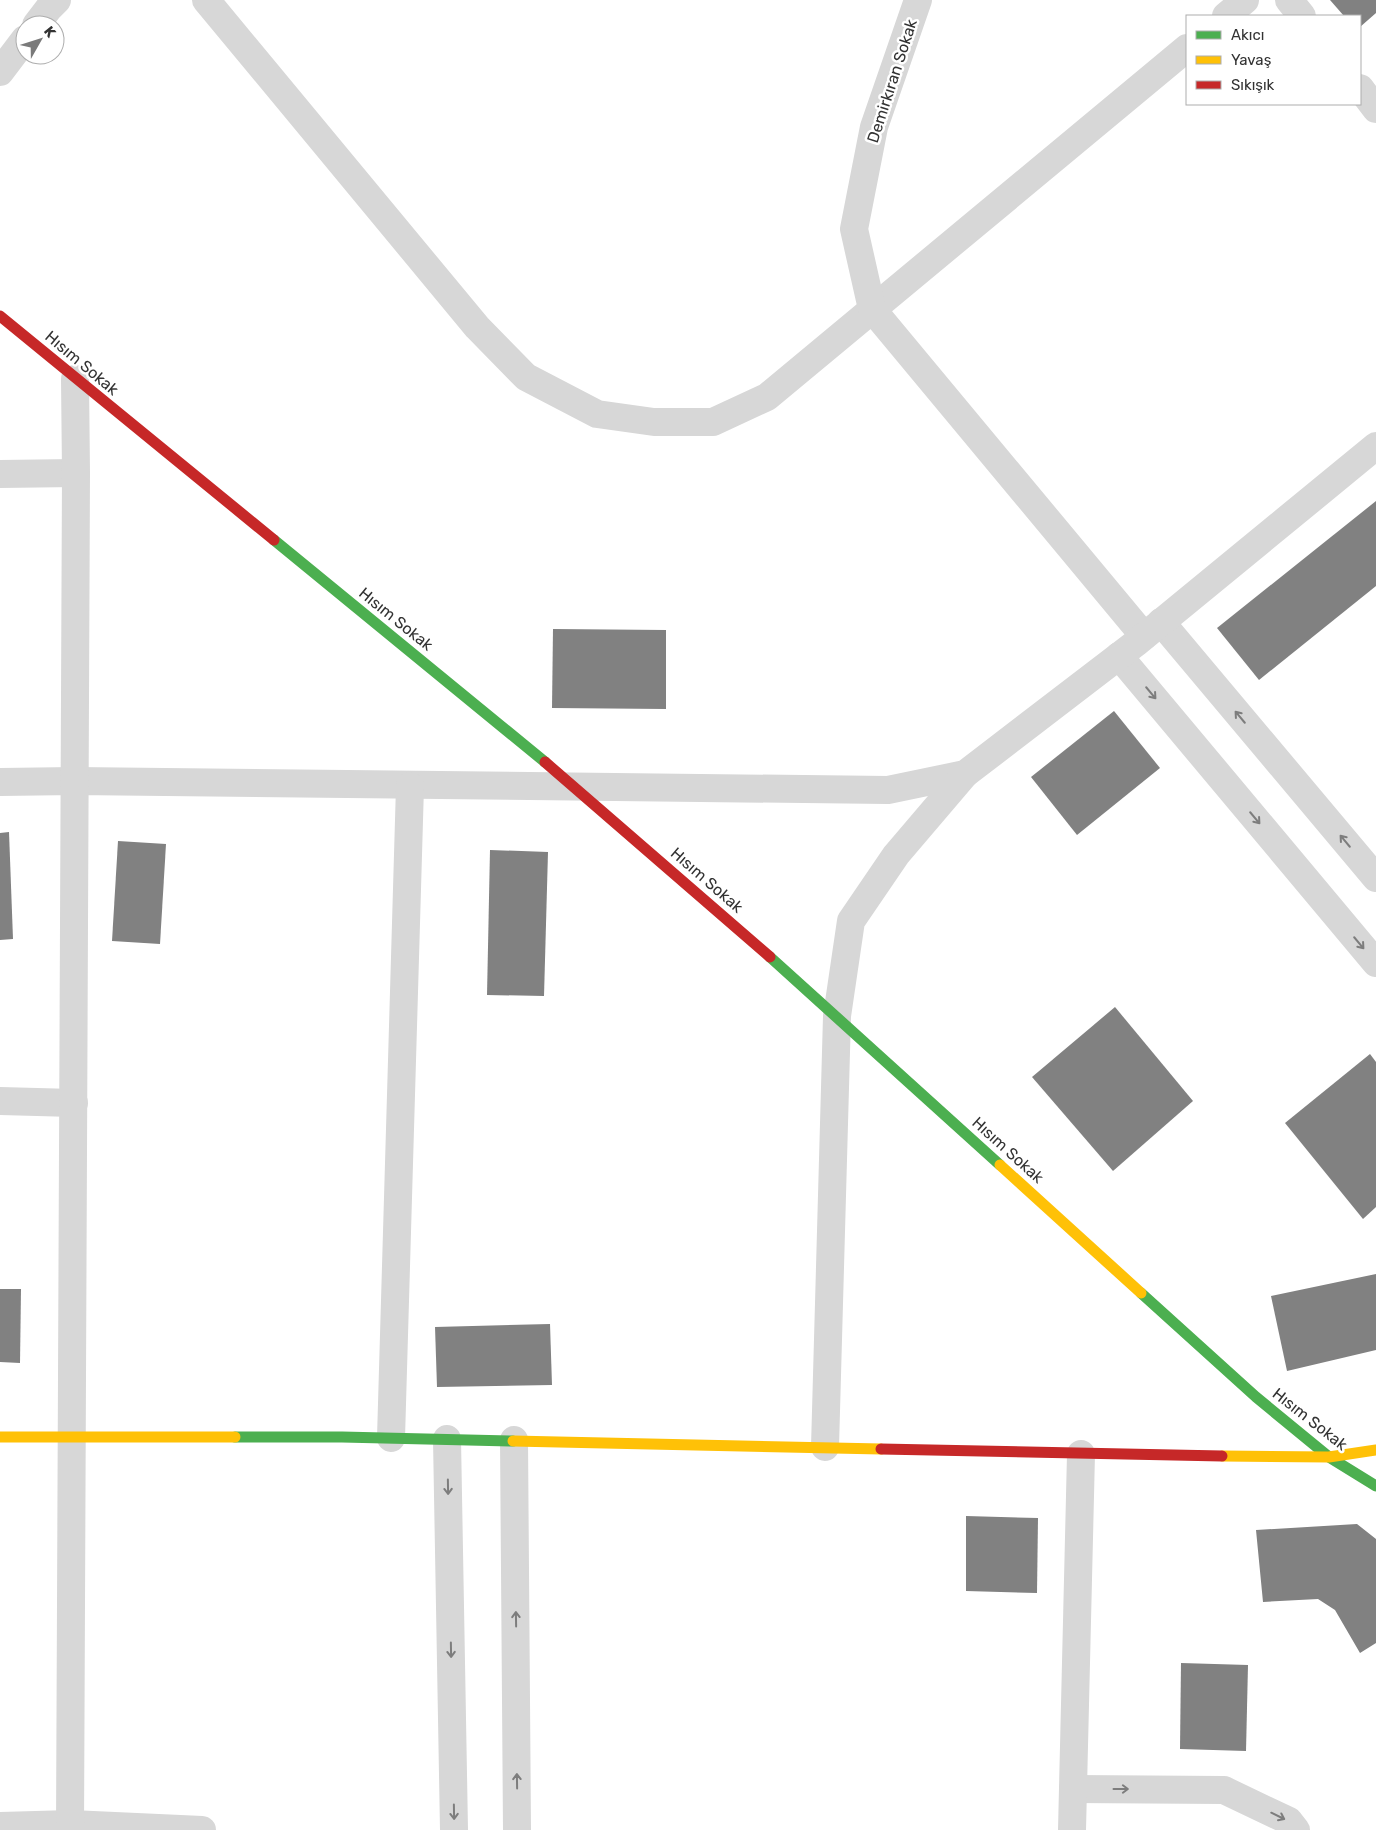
<svg xmlns="http://www.w3.org/2000/svg" width="1376" height="1830" font-family="Rubik,sans-serif">
	<style>
		.building { fill: #818181 }
		.lines { fill: none; stroke-linecap: round; stroke-linejoin: round }
		.street { stroke: #d7d7d7; stroke-width: 28 }
		.fast { stroke: #4caf50; stroke-width: 11 }
		.slow { stroke: #ffc107; stroke-width: 11 }
		.jam { stroke: #c62828; stroke-width: 11 }
		.oneway { stroke: #7d7d7d }
		.labels { text-anchor: middle; dominant-baseline: central; stroke-width: 5; stroke-linejoin: round; paint-order: stroke }
		.street-label { font-size: 16px; fill: #333; stroke: #fff }
	</style>
	<rect width="100%" height="100%" fill="#fff"/>
	<g class="building">
		<polygon points="1330,0 1376,0 1376,13 1360,27 1360,16 1344,16"/>
		<polygon points="1376,501 1376,586 1259,680 1217,628"/>
		<polygon points="553,629 666,630 666,709 552,708"/>
		<polygon points="1114,711 1160,768 1077,835 1031,777"/>
		<polygon points="9,832 13,939 0,940 0,833"/>
		<polygon points="118,841 166,844 160,944 112,941"/>
		<polygon points="490,850 548,852 544,996 487,995"/>
		<polygon points="1115,1007 1193,1101 1113,1171 1032,1077"/>
		<polygon points="1370,1054 1376,1062 1376,1207 1363,1219 1285,1123"/>
		<polygon points="1376,1274 1376,1350 1287,1371 1271,1296"/>
		<polygon points="0,1289 21,1289 20,1363 0,1362"/>
		<polygon points="550,1324 552,1385 437,1387 435,1327"/>
		<polygon points="966,1516 1038,1518 1037,1593 966,1591"/>
		<polygon points="1357,1524 1376,1539 1376,1643 1360,1653 1335,1610 1318,1599 1263,1602 1256,1530"/>
		<polygon points="1181,1663 1248,1665 1246,1751 1180,1749"/>
	</g>
	<g class="lines">
		<g class="street">
			<polyline points="206,0 477,327 526,377 597,414 654,422 713,422 767,397 1187,48"/>
			<polyline points="918,0 874,127 854,229 872,309 1144,636"/>
			<polyline points="1289,0 1302,16"/>
			<polyline points="1226,16 1245,0"/>
			<polyline points="36,25 49,8 57,0"/>
			<polyline points="0,72 25,39"/>
			<polyline points="1360,88 1376,109"/>
			<polyline points="0,474 76,473"/>
			<polyline points="1161,622 1376,878"/>
			<polyline points="1119,656 1376,963"/>
			<polyline points="0,782 75,781 888,790 965,774 1136,643 1376,446"/>
			<polyline points="0,1101 74,1103"/>
			<polyline points="391,1438 410,786"/>
			<polyline points="447,1439 454,1830"/>
			<polyline points="514,1440 517,1830"/>
			<polyline points="825,1447 837,1016 851,921 896,855 965,774"/>
			<polyline points="1073,1789 1224,1790 1289,1821 1296,1830"/>
			<polyline points="0,1826 71,1824 202,1830"/>
			<polyline points="70,1830 76,473 75,379"/>
			<polyline points="1072,1830 1081,1454"/>
		</g>
		<g class="fast">
			<polyline points="274,540 545,762"/>
			<polyline points="770,957 1000,1165"/>
			<polyline points="1141,1293 1256,1397 1329,1457 1376,1486"/>
			<polyline points="235,1437 342,1437 513,1441"/>
		</g>
		<g class="slow">
			<polyline points="1000,1165 1141,1293"/>
			<polyline points="0,1437 235,1437"/>
			<polyline points="513,1441 881,1449"/>
			<polyline points="1222,1456 1329,1457 1376,1450"/>
		</g>
		<g class="jam">
			<polyline points="0,316 274,540"/>
			<polyline points="545,762 770,957"/>
			<polyline points="881,1449 1222,1456"/>
		</g>
	</g>
	<defs><path id="oneway-shaft" d="M-6 0H5M1.5-3L5.5 0L1.5 3" fill="none" stroke-width="1.6" stroke-linecap="round" stroke-linejoin="round" transform="scale(1.25)"/></defs>
	<g class="oneway">
		<use href="#oneway-shaft" transform="translate(1151 693) rotate(50)"/>
		<use href="#oneway-shaft" transform="translate(1240 717) rotate(-130)"/>
		<use href="#oneway-shaft" transform="translate(1255 818) rotate(50)"/>
		<use href="#oneway-shaft" transform="translate(1345 841) rotate(-130)"/>
		<use href="#oneway-shaft" transform="translate(1359 943) rotate(50)"/>
		<use href="#oneway-shaft" transform="translate(448 1487) rotate(89)"/>
		<use href="#oneway-shaft" transform="translate(516 1619) rotate(-91)"/>
		<use href="#oneway-shaft" transform="translate(451 1650) rotate(89)"/>
		<use href="#oneway-shaft" transform="translate(517 1781) rotate(-91)"/>
		<use href="#oneway-shaft" transform="translate(1121 1789)"/>
		<use href="#oneway-shaft" transform="translate(454 1812) rotate(89)"/>
		<use href="#oneway-shaft" transform="translate(1278 1816) rotate(26)"/>
	</g>
	<g class="labels">
		<g class="street-label">
			<text transform="translate(892 81) rotate(-72)">Demirkıran Sokak</text>
			<text transform="translate(82 363) rotate(40)">Hısım Sokak</text>
			<text transform="translate(396 619) rotate(39)">Hısım Sokak</text>
			<text transform="translate(707 880) rotate(41)">Hısım Sokak</text>
			<text transform="translate(1008 1150) rotate(42)">Hısım Sokak</text>
			<text transform="translate(1310 1419) rotate(38)">Hısım Sokak</text>
		</g>
	</g>
	<rect x="1186" y="15" width="175" height="90" fill="#ffffff" stroke="#adadad"/>
	<rect x="1196" y="31" width="25" height="8" fill="#4caf50" stroke="#adadad"/>
	<text x="1231" y="40" font-size="15" fill="#333333">Akıcı</text>
	<rect x="1196" y="56" width="25" height="8" fill="#ffc107" stroke="#adadad"/>
	<text x="1231" y="65" font-size="15" fill="#333333">Yavaş</text>
	<rect x="1196" y="81" width="25" height="8" fill="#c62828" stroke="#adadad"/>
	<text x="1231" y="90" font-size="15" fill="#333333">Sıkışık</text>
	<g transform="translate(40 40) rotate(51)"><circle r="24" fill="#ffffff" stroke="#adadad"/>
	<path d="M0-4L9 19L0 12L-9 19Z" fill="#7a7a7a"/>
	<text y="-8" font-size="14" font-weight="bold" text-anchor="middle" fill="#333333">K</text>
	</g>
</svg>
